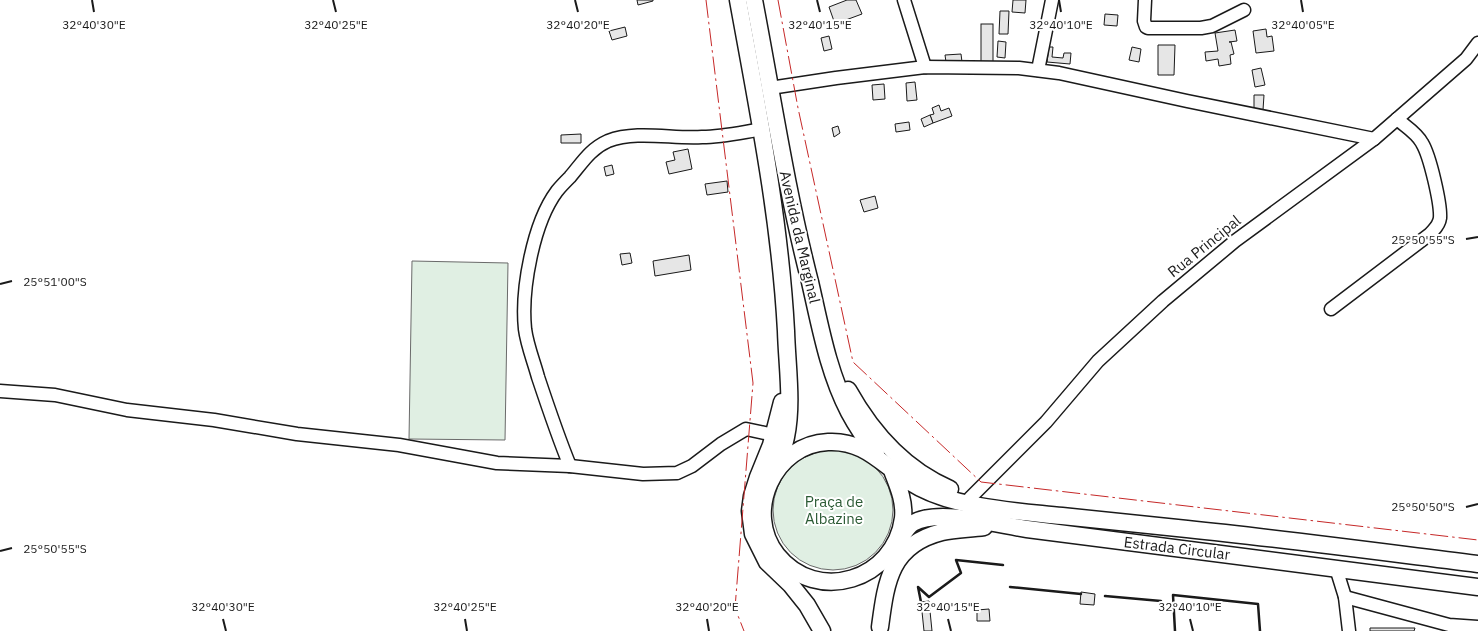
<svg xmlns="http://www.w3.org/2000/svg" width="1478" height="631" font-family="'IBM Plex Sans',sans-serif">
	<style>
		.green { fill: #e0efe3; stroke: #6a6a6a }
		.building { fill: #e6e6e6; stroke: #1a1a1a }
		.lines { fill: none; stroke-linecap: round; stroke-linejoin: round }
		.minor-casing { stroke: #1a1a1a; stroke-width: 15 }
		.major-casing { stroke: #1a1a1a; stroke-width: 19 }
		.minor { stroke: #fff; stroke-width: 12 }
		.major { stroke: #fff; stroke-width: 16 }
		.wall { stroke: #1a1a1a; stroke-width: 2.5 }
		.power { stroke: #c62828; stroke-width: 1; stroke-dasharray: 18 4 2.5 4; stroke-linecap: butt }
		.ticks { fill: none; stroke: #1a1a1a; stroke-width: 2 }
		.labels { text-anchor: middle; dominant-baseline: central; stroke-width: 4; stroke-linejoin: round; paint-order: stroke }
		.street-label { font-size: 15px; fill: #1a1a1a; stroke: #fff }
		.park-label { font-size: 15px; fill: #2b5a34; stroke: #fff }
		.ticks-label { font-size: 12px; text-anchor: middle; fill: #1a1a1a; stroke: #fff; stroke-width: 4; stroke-linejoin: round; paint-order: stroke }
	</style>
	<rect width="100%" height="100%" fill="#fff"/>
	<g class="green">
		<polygon points="412,261 508,263 505,440 409,439"/>
		<circle cx="833" cy="510" r="60"/>
	</g>
	<g class="building">
		<polygon points="637,0 653,0 653,1 638,5"/>
		<polygon points="847,0 856,0 862,14 835,24 829,7"/>
		<polygon points="1013,0 1026,0 1025,13 1012,12"/>
		<polygon points="1000,11 1009,11 1008,34 999,34"/>
		<polygon points="1105,14 1118,15 1117,26 1104,25"/>
		<rect x="981" y="24" width="12" height="42"/>
		<polygon points="625,27 627,36 612,40 609,31"/>
		<polygon points="1266,29 1267,37 1272,36 1274,51 1256,53 1253,31"/>
		<polygon points="1235,30 1237,41 1229,42 1231,42 1234,54 1230,55 1231,64 1219,66 1218,59 1206,61 1205,52 1218,51 1215,33"/>
		<polygon points="829,36 832,49 824,51 821,38"/>
		<polygon points="998,41 1006,42 1005,58 997,57"/>
		<polygon points="1158,45 1175,45 1174,75 1158,75"/>
		<polygon points="1049,47 1053,47 1052,57 1063,58 1064,53 1071,53 1070,64 1047,62"/>
		<polygon points="1132,47 1141,49 1139,62 1129,60"/>
		<polygon points="961,54 962,62 946,62 945,55"/>
		<polygon points="1261,68 1265,85 1255,87 1252,70"/>
		<polygon points="915,82 917,100 907,101 906,83"/>
		<polygon points="884,84 885,99 873,100 872,85"/>
		<polygon points="1254,95 1264,95 1263,110 1254,110"/>
		<polygon points="939,105 941,111 949,108 952,116 933,123 930,115 934,114 932,108"/>
		<polygon points="930,115 933,123 924,127 921,119"/>
		<polygon points="909,122 910,130 896,132 895,124"/>
		<polygon points="838,126 840,133 834,137 832,128"/>
		<polygon points="581,134 581,143 561,143 561,135"/>
		<polygon points="688,149 692,169 669,174 666,162 675,160 673,152"/>
		<polygon points="612,165 614,174 606,176 604,167"/>
		<polygon points="727,181 728,192 707,195 705,184"/>
		<polygon points="875,196 878,208 864,212 860,200"/>
		<polygon points="630,253 632,263 622,265 620,254"/>
		<polygon points="689,255 691,270 655,276 653,261"/>
		<polygon points="1081,592 1095,594 1094,605 1080,604"/>
		<polygon points="929,601 932,631 924,631 921,602"/>
		<polygon points="989,609 990,621 977,621 977,610"/>
		<polygon points="1370,628 1415,628 1414,631 1370,631"/>
	</g>
	<g class="lines">
		<defs>
			<g id="minor">
				<polyline points="904,0 925,67"/>
				<polyline points="1145,0 1144,21 1146,27 1148,28 1201,28 1212,26 1244,10"/>
				<polyline points="1038,70 1052,0"/>
				<polyline points="770,88 836,78 925,67 1019,68 1059,73 1187,101 1374,139"/>
				<path d="M1331,309l99,-75c4,-5 9,-8 10,-16 1,-14 -10,-62 -18,-75 -5,-10 -17,-17 -25,-24"/>
				<polyline points="0,391 55,395 127,410 214,420 297,434 399,445 497,463 570,466 643,474 677,473 692,466 721,444 746,429 774,435"/>
				<path d="M570,466c-12,-29 -22,-59 -32,-89 -4,-15 -11,-32 -13,-48 -4,-39 8,-106 32,-138 4,-5 9,-10 13,-14 12,-14 20,-28 38,-36 29,-11 64,-2 94,-4 21,0 41,-5 61,-8"/>
				<polyline points="970,498 1046,422 1098,361 1163,301 1235,241 1374,139 1466,59 1478,43"/>
				<polyline points="1336,568 1345,597 1349,631"/>
				<polyline points="1345,597 1449,625 1478,627"/>
			</g>
			<g id="major">
				<path d="M738,0c20,110 42,219 48,331 1,35 7,72 0,106 -2,10 -6,20 -9,29"/>
				<path d="M754,0c18,94 32,189 56,282 10,43 18,90 39,130 8,15 17,28 27,41"/>
				<path d="M848,390c24,43 57,80 102,99"/>
				<polyline points="782,402 771,445 758,477 752,496 750,511 753,534 767,562 791,585 807,605 822,631"/>
				<path d="M891,468c6,16 14,32 12,50 -8,62 -86,87 -126,37 -34,-43 -3,-111 51,-113 37,-2 54,23 82,40 20,13 46,20 69,24 27,5 55,7 83,10 42,4 83,9 125,13 97,10 194,23 291,35"/>
				<path d="M900,538c4,-5 8,-12 13,-15 25,-15 85,2 114,6l451,58"/>
				<path d="M880,627c6,-45 10,-82 62,-95 13,-3 28,-3 42,-5"/>
			</g>
		</defs>
		<use href="#minor" class="minor-casing"/>
		<use href="#major" class="major-casing"/>
		<use href="#minor" class="minor"/>
		<use href="#major" class="major"/>
		<g class="wall">
			<polyline points="1010,587 1081,594"/>
			<polyline points="1105,596 1161,601"/>
			<polyline points="921,602 918,587 929,597 961,573 956,560 1003,565"/>
			<polyline points="1175,631 1173,595 1258,604 1260,631"/>
		</g>
		<g class="power">
			<polyline points="706,0 753,383 735,608 744,631"/>
			<polyline points="778,0 798,108 853,362 981,482 1478,540"/>
		</g>
	</g>
	<path class="ticks" d="M92,0l2,12M333,0l3,12M575,0l3,12M817,0l3,12M1059,0l2,12M1301,0l2,12M1466,239l12,-2M0,284l12,-3M1466,507l12,-3M0,551l12,-3M223,619l3,12M465,619l2,12M707,619l2,12M948,619l3,12M1190,619l3,12"/>
	<g class="labels">
		<g class="street-label">
			<text transform="translate(800 237) rotate(77)">Avenida da Marginal</text>
			<text transform="translate(1204 246) rotate(-39)">Rua Principal</text>
			<text transform="translate(1177 548) rotate(7)">Estrada Circular</text>
		</g>
		<g class="park-label">
			<text x="834" y="501">Praça de<tspan x="834" dy="17">Albazine</tspan></text>
		</g>
	</g>
	<g class="ticks-label">
		<text x="94" y="29">32°40'30"E</text>
		<text x="336" y="29">32°40'25"E</text>
		<text x="578" y="29">32°40'20"E</text>
		<text x="820" y="29">32°40'15"E</text>
		<text x="1061" y="29">32°40'10"E</text>
		<text x="1303" y="29">32°40'05"E</text>
		<text x="1423" y="244">25°50'55"S</text>
		<text x="55" y="286">25°51'00"S</text>
		<text x="1423" y="511">25°50'50"S</text>
		<text x="55" y="553">25°50'55"S</text>
		<text x="223" y="611">32°40'30"E</text>
		<text x="465" y="611">32°40'25"E</text>
		<text x="707" y="611">32°40'20"E</text>
		<text x="948" y="611">32°40'15"E</text>
		<text x="1190" y="611">32°40'10"E</text>
	</g>
</svg>
